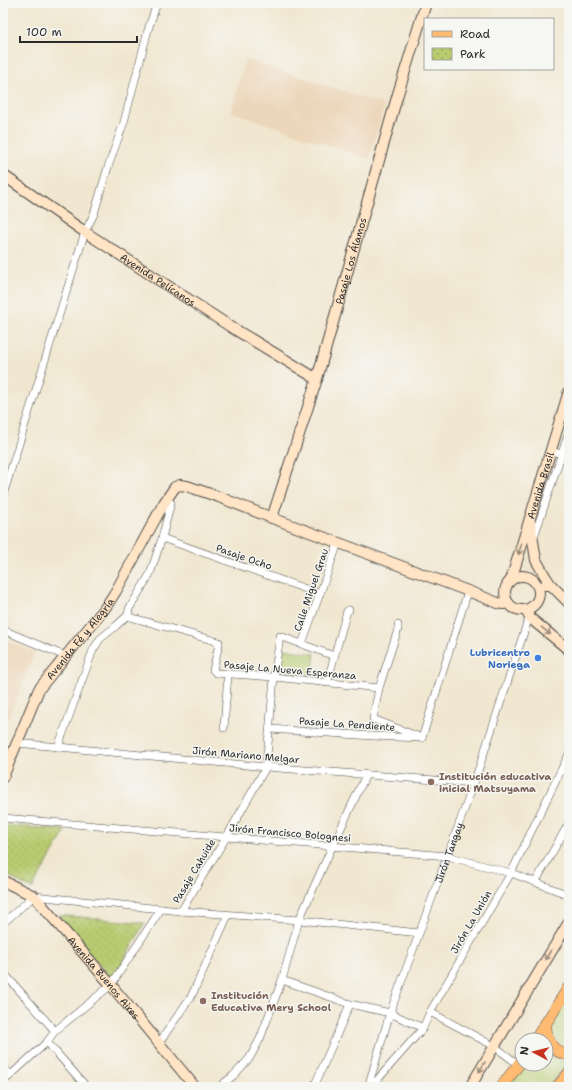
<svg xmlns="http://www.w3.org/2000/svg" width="572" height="1090" font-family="'Shantell Sans',sans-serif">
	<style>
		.built { fill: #edd7bb }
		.grass { fill: #b8cb6f; stroke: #727b4d }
		.park { fill: url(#park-dots); stroke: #727b4d }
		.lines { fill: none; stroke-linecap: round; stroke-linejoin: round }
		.street-casing { stroke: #494744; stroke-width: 8 }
		.secondary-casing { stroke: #494744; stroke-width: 12 }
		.primary-casing { stroke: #494744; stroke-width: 12 }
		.street { stroke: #fff; stroke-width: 7 }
		.secondary { stroke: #ffe4c6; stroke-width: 10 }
		.primary { stroke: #ffbb71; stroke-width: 11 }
		.oneway { stroke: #958878 }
		.shop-dot { fill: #3f7fe0; stroke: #f6f6f2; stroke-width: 1.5 }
		.education-dot { fill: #8d6e63; stroke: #f6f6f2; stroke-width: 1.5 }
		.labels { text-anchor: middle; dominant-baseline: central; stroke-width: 3; stroke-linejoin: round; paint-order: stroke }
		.street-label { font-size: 10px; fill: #2b2b2b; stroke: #f6f6f2 }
		.shop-label { font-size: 10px; font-weight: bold; fill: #366cbe; stroke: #f6f6f2; text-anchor: end }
		.education-label { font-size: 10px; font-weight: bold; fill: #785e54; stroke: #f6f6f2; text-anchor: start }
	</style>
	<defs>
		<pattern id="park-dots" width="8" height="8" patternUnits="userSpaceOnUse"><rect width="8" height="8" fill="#b8cb6f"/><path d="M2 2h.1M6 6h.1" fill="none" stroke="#9eae60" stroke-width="1.8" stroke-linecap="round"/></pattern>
	</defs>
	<rect width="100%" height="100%" fill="#f6f6f2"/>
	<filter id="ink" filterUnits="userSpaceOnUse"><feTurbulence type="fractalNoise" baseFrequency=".025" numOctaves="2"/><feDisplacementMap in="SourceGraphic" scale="8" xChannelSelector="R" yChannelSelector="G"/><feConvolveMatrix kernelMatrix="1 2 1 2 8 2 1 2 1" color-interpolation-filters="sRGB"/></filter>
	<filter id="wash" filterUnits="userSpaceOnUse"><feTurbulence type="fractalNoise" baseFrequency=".012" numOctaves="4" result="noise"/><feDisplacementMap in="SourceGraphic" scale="16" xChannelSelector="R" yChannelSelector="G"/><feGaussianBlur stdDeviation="0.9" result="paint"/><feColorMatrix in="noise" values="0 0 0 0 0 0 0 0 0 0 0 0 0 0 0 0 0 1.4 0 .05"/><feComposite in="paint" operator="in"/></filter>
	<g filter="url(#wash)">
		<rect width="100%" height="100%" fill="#f1e7d0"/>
		<g class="built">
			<polygon points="245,59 385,105 369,159 231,112"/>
			<polygon points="3,639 35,652 3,731"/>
		</g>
		<g class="grass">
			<polygon points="283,649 315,654 312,676 279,672"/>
			<path d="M546,1052c6,7 14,10 23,9l-17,21 -6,5h-37l17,-23h20z"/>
		</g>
		<g class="park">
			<polygon points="3,825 66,830 32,889 3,873"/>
			<polygon points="58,915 145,923 112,980"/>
			<polygon points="569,995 569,1050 563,1049 554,1042 550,1027"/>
		</g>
	</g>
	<g filter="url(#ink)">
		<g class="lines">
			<defs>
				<g id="street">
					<polyline points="551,451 569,456"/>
					<polyline points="3,495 85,232 94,214 108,167 124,122 148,30 157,3"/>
					<polyline points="164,503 171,503 162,538 150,574 129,609 128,615 130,617 219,642 219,644 213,670 216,673 274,677 379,688"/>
					<polyline points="534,537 569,432"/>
					<polyline points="162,538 320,594"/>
					<polyline points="398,625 398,629 379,688 373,719 417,736"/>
					<polyline points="3,630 65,656"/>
					<polyline points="302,644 338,543"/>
					<polyline points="327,683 347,611 349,610"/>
					<polyline points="224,728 228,674"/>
					<polyline points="270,729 373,736 422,738"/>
					<polyline points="422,738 468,591"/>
					<polyline points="17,743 266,767 474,783"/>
					<polyline points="58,747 93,650 100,639 116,626 128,615"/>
					<polyline points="3,818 447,856 511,873 569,895"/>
					<polyline points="536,881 569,823"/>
					<polyline points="181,911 226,838 266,767 274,677 280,636 334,656"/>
					<polyline points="3,923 34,896 181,911 299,920 419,933"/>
					<polyline points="3,972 55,1031"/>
					<polyline points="282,980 350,1004 390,1013 423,1028"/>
					<polyline points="430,1012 494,1046 519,1065"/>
					<polyline points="47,1042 84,1084 86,1087"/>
					<polyline points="159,1043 192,995 228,915"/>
					<polyline points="3,1067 11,1075"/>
					<polyline points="3,1082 47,1042 55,1031 111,985 161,909"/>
					<polyline points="219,1087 233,1076 249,1059 260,1039 282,980 299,920 332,847 366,775"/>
					<polyline points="314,1087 350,1004"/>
					<path id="s1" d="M368,1087l22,-74 84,-230 53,-160 3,-5"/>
					<polyline points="371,1087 423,1028 430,1012 511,873 569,754"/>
				</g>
				<g id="secondary">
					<path id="s2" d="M3,175l82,57 146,95 86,52"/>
					<path id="s3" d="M272,518l45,-139 80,-282 29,-94"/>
					<polyline points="530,522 536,560 545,576 551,585"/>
					<circle cx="522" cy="593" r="17"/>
					<path id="s4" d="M511,580l58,-189"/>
					<polyline points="545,585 551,585 569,603"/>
					<polyline points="526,610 530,618 569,650"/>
					<path id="s5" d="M3,777l36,-88 66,-81 11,-17 48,-88 11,-16 5,-2 7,1 32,11 53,21 196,73 30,12 5,1 5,-1"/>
					<path id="s6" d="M3,881l31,15 77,89 84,102"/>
					<polyline points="470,1087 569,922"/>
				</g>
				<g id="primary">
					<path d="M546,1023c-1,16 6,30 23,32"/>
					<polyline points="535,1040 569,987"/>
					<polyline points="501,1087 522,1060"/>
					<polyline points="557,1087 569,1073"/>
				</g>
			</defs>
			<use href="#street" class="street-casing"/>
			<use href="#secondary" class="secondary-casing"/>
			<use href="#primary" class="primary-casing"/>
			<use href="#street" class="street"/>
			<use href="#secondary" class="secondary"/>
			<use href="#primary" class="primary"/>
		</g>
		<defs><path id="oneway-shaft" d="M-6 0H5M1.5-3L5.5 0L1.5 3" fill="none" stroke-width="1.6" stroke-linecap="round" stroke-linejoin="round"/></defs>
		<g class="oneway">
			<use href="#oneway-shaft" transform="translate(520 549) rotate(106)"/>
			<use href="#oneway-shaft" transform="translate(546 631) rotate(40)"/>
			<use href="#oneway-shaft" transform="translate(548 955) rotate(121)"/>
			<use href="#oneway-shaft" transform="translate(482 1067) rotate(121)"/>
		</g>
	</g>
	<circle class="shop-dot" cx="538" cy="658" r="4"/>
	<g class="education-dot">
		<circle cx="431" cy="782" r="4"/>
		<circle cx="203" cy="1001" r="4"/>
	</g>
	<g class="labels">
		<g class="street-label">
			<text stroke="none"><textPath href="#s3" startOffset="269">Pasaje Los Álamos</textPath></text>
			<text stroke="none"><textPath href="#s2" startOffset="187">Avenida Pelícanos</textPath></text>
			<text stroke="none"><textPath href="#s4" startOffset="99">Avenida Brasil</textPath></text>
			<text transform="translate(244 557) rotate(19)">Pasaje Ocho</text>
			<text transform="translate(311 590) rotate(-71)">Calle Miguel Grau</text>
			<text stroke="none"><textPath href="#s5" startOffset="160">Avenida Fé y Alegría</textPath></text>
			<text transform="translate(290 670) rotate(5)">Pasaje La Nueva Esperanza</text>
			<text transform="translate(347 724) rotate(4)">Pasaje La Pendiente</text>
			<text transform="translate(246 755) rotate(5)">Jirón Mariano Melgar</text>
			<text transform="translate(290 833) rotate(5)">Jirón Francisco Bolognesi</text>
			<text stroke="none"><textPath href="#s1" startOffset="248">Jirón Tangay</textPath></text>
			<text transform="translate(194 871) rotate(-59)">Pasaje Cahuide</text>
			<text transform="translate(471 922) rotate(-60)">Jirón La Unión</text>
			<text stroke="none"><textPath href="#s6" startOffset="142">Avenida Buenos Aires</textPath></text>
		</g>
		<g class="shop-label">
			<text x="530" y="652">Lubricentro<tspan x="530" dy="12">Noriega</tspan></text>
		</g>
		<g class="education-label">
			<text x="439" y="776">Institución educativa<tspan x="439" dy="12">inicial Matsuyama</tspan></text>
			<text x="211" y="995">Institución<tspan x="211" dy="12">Educativa Mery School</tspan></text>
		</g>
	</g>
	<rect width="572" height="1090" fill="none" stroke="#f6f6f2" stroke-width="16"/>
	<rect x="424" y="18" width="130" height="52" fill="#f6f6f2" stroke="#a5a5a2"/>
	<rect x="432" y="31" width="20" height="6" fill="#ffbb71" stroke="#a5a5a2"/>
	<text x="460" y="38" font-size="12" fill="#2b2b2b">Road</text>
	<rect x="432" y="48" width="20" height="12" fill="url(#park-dots)" stroke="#a5a5a2"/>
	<text x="460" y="58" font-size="12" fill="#2b2b2b">Park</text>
	<g transform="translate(534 1052) rotate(277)"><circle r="19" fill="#f6f6f2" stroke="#a5a5a2"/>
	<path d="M0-3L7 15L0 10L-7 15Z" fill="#c8321e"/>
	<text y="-6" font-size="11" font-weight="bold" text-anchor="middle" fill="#2b2b2b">N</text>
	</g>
	<path d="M20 36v6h117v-6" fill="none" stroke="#2b2b2b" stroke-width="2"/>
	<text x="26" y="36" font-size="12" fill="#2b2b2b" stroke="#f6f6f2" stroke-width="3" paint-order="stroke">100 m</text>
</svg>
